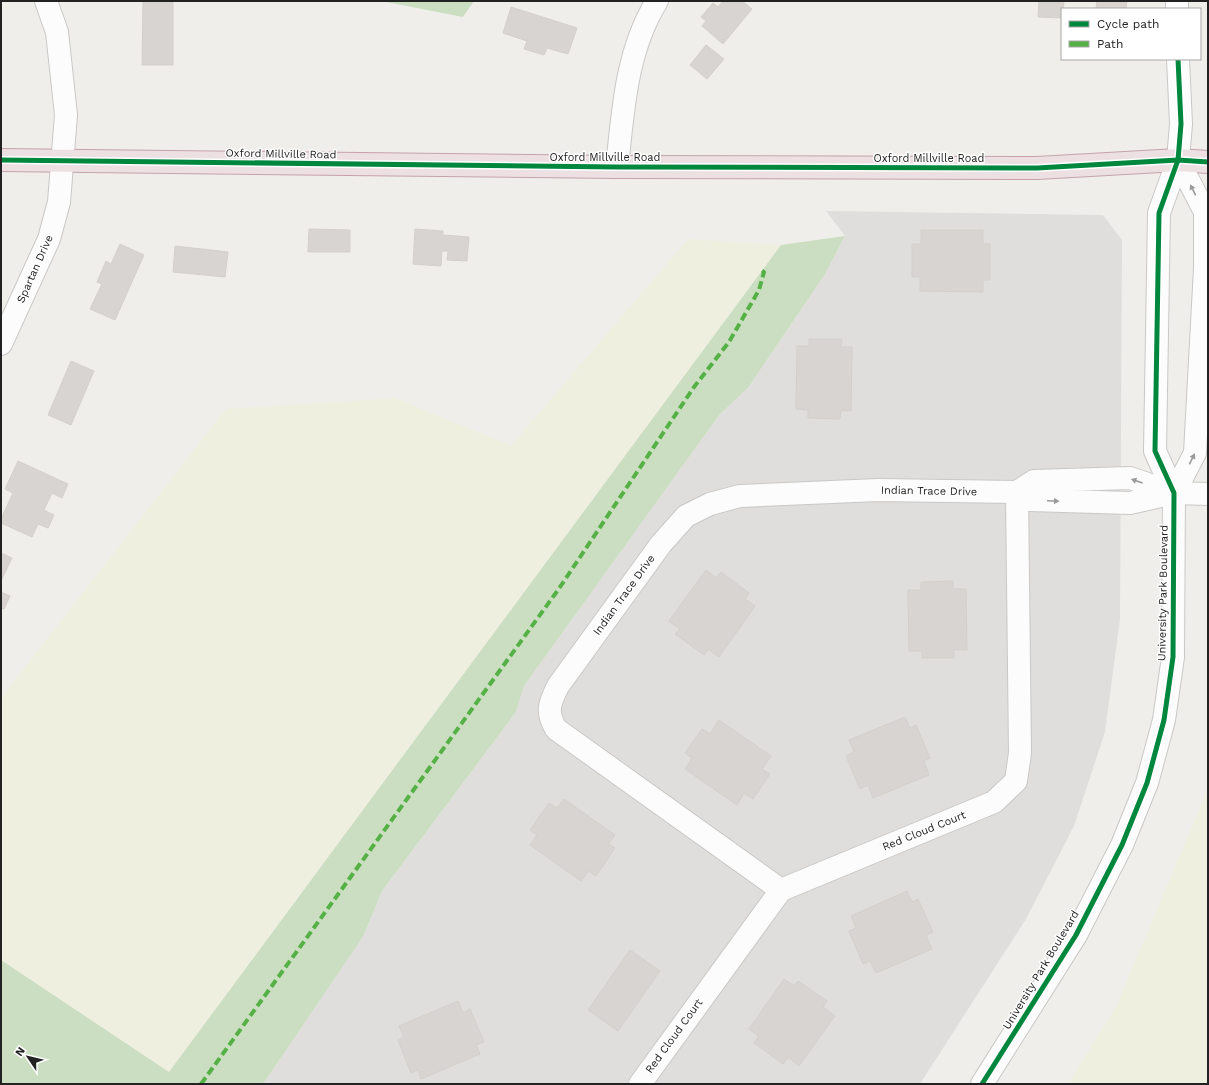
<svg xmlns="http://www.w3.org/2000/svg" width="1209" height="1085" font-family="'Work Sans',sans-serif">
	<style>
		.residential { fill: #dfdedc }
		.farmland { fill: #efefdf }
		.forest { fill: #cbdec1 }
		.building { fill: #d7d4d2; stroke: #d3d0cc }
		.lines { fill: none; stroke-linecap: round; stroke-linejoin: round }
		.minor-casing { stroke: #c9c8c7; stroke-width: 24 }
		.highway-casing { stroke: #c5a2ac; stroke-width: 24 }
		.minor { stroke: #fdfcfc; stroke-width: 22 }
		.highway { stroke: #ece0e2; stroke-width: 22 }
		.quiet { stroke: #55b145; stroke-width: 4; stroke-dasharray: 8 4; stroke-linecap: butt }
		.cycleway-casing { stroke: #fff; stroke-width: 8 }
		.cycleway { stroke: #00873e; stroke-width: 5 }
		.oneway { fill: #9a9a9a }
		.labels { text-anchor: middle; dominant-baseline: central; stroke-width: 3; stroke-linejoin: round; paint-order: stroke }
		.street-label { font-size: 11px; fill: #222; stroke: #fff }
	</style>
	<rect width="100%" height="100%" fill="#f0eeeb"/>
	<polygon class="residential" points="826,211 1103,215 1122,240 1120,619 1105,732 1074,826 1026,919 920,1084 263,1084 363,937 382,891 516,712 524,686 720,414 748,388 825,274 845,236"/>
	<g class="farmland">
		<polygon points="688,239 781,245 169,1072 1,960 1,698 226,409 395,398 511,446"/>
		<polygon points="1208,789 1208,1084 1068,1084 1116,1007"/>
	</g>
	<g class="forest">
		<polygon points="381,1 474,1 463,17"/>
		<polygon points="845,236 825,274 748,388 720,414 524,686 516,712 382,891 363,937 263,1084 1,1084 1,960 169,1072 781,245"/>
	</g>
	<g class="building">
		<polygon points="723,1 742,1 752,9 723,44 702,26 706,21 701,17 713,3 718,7"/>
		<polygon points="1039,1 1064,1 1062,18 1038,17"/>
		<polygon points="1097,1 1127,1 1126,9 1096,9"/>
		<polygon points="143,2 173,2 173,65 142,65"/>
		<polygon points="511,7 577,28 568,54 547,48 544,55 524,49 527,41 503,33"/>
		<polygon points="706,45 724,59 707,79 690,65"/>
		<polygon points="309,229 350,230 350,252 308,252"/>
		<polygon points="415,229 443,231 443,235 469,237 467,261 447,260 448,251 442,251 441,266 413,264"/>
		<polygon points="921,230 983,230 983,244 990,244 990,280 983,280 983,292 920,291 920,277 912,277 912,244 921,244"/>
		<polygon points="120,244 144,255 115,320 90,309 102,284 97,282 106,261 111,264"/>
		<polygon points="175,246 228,252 225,277 173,272"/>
		<polygon points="809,339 842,339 841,347 852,347 851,411 841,410 840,419 808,418 808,410 796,409 797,346 809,346"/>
		<polygon points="71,361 94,371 71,425 48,415"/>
		<polygon points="18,461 68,484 62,498 52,493 44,510 54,515 48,528 38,524 32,537 1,523 1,519 13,493 5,489"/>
		<polygon points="1,553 12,558 1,581"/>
		<polygon points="706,570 716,578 721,572 749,593 745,599 755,606 719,657 708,649 704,655 675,634 680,629 669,621"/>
		<polygon points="953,581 953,589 966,589 967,650 954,650 954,658 922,658 922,651 909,651 908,590 921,590 921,582"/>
		<polygon points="1,592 10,596 4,609 1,608"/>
		<polygon points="905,717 910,728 916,725 930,758 924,761 929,775 873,798 868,785 860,789 846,756 854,752 849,740"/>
		<polygon points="719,720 771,756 762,769 770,774 753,799 744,793 737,805 685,769 692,758 685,753 702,729 710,734"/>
		<polygon points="564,799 615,835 608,844 615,848 596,876 589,871 581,881 530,845 537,835 530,830 549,803 557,808"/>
		<polygon points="907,891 912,902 918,899 933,932 926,935 932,949 876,973 870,961 863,964 849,931 856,928 851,916"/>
		<polygon points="630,950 660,971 618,1031 588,1010"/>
		<polygon points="784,979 794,986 798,981 827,1001 823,1007 835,1016 799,1066 788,1057 783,1064 754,1043 759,1036 749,1029"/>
		<polygon points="458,1001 463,1013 470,1009 484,1042 476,1045 480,1054 421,1079 418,1070 411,1073 398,1040 404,1037 399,1026"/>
	</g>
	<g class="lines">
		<defs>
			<g id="minor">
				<polyline points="1177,1 1177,9"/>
				<path d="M617,167c6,-56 9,-116 40,-166"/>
				<polyline points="1,344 49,239 59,202 66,115 57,32 46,1"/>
				<polyline points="1017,492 1034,481 1130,478 1174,493"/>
				<polyline points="1174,493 1195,453 1205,268 1205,212 1178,160"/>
				<path d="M781,890l-225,-161c-10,-17 -7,-25 2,-43l103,-142 25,-28 24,-12 30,-8 138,-6 139,2 13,8 100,3 44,-10 34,1"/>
				<polyline points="640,1084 781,890 994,802 1016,781 1020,753 1017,492"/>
				<polyline points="982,1084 1076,935 1122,845 1147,783 1164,720 1173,657 1174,493 1155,451 1159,213 1178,160 1181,124 1178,59"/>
			</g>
			<polyline id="highway" points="1,160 617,167 1037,168 1178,160 1208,162"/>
		</defs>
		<use href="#minor" class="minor-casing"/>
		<use href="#highway" class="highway-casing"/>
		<use href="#minor" class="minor"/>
		<use href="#highway" class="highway"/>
		<polyline class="quiet" points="201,1084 558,590 694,387 729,342 759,290 764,272 760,269"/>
		<defs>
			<g id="cycleway">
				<polyline points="1,160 617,167 1037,168 1178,160 1208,162"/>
				<polyline points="982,1084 1076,935 1122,845 1147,783 1164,720 1173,657 1174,493 1155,451 1159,213 1178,160 1181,124 1178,59"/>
			</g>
		</defs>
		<use href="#cycleway" class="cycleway-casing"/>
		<use href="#cycleway" class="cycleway"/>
	</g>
	<defs><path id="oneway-solid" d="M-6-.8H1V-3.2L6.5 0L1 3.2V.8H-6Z"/></defs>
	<g class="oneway">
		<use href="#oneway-solid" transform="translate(1193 190) rotate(-117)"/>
		<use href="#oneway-solid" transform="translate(1192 459) rotate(-64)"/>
		<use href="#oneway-solid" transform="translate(1137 481) rotate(-161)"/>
		<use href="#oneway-solid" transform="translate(1053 501) rotate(2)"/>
	</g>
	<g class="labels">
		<g class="street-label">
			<text transform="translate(281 154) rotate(1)">Oxford Millville Road</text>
			<text x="605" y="157">Oxford Millville Road</text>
			<text x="929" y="158">Oxford Millville Road</text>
			<text transform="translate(35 269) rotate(-66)">Spartan Drive</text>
			<text transform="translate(929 491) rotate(1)">Indian Trace Drive</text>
			<text transform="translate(1163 593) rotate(-89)">University Park Boulevard</text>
			<text transform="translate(624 595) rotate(-54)">Indian Trace Drive</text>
			<text transform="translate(924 831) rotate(-22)">Red Cloud Court</text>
			<text transform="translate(1041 970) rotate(-59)">University Park Boulevard</text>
			<text transform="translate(674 1036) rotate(-54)">Red Cloud Court</text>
		</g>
	</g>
	<rect width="1209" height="1085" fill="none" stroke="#222222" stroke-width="4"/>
	<rect x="1061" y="8" width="140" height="52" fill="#ffffff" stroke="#a7a7a7"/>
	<rect x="1069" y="21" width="20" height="6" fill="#00873e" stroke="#a7a7a7"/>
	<text x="1097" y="28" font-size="12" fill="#222222">Cycle path</text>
	<rect x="1069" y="41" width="20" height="6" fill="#55b145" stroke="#a7a7a7"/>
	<text x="1097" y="48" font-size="12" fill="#222222">Path</text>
	<g transform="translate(28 1057) rotate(305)" stroke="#ffffff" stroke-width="3" paint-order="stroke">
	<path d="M0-3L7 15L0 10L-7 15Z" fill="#222222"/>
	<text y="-6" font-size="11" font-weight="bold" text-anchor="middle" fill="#222222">N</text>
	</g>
</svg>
